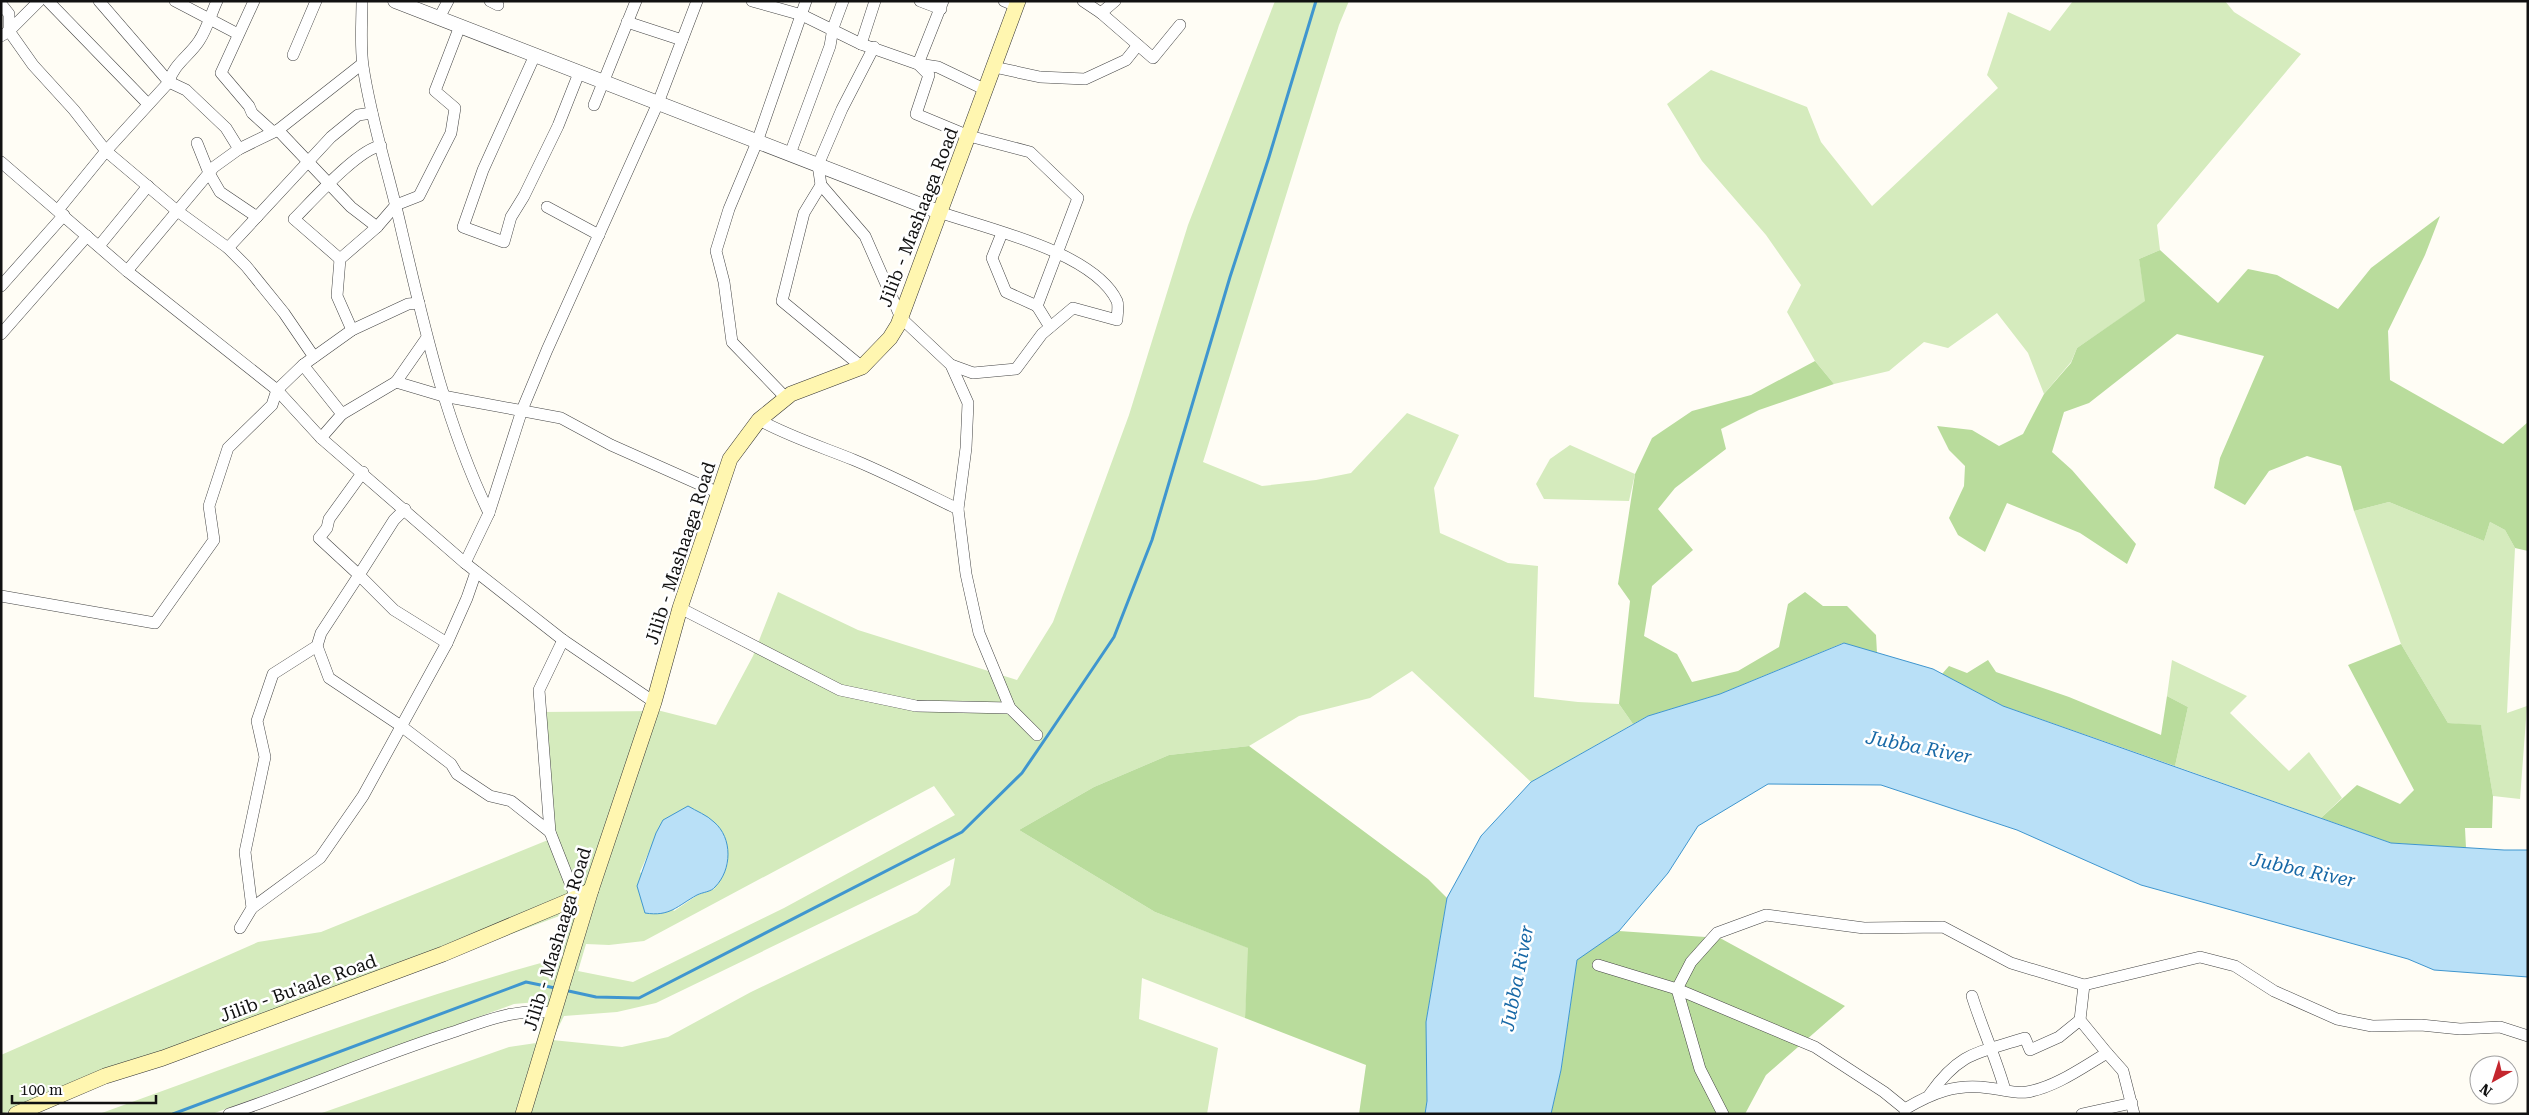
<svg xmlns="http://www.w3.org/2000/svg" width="2529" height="1115" font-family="'Roboto Serif',serif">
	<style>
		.green { fill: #d5ebbd; fill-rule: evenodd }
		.forest { fill: #b9dc9c }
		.water { fill: #b9e0f7; stroke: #3f96cf }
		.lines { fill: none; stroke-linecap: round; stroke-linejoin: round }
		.stream { stroke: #3f96cf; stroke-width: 3 }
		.minor-casing { stroke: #444; stroke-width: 12 }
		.tertiary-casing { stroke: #444; stroke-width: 15 }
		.secondary-casing { stroke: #333; stroke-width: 16 }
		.minor { stroke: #fff; stroke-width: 11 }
		.tertiary { stroke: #fff; stroke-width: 14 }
		.secondary { stroke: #fff6b0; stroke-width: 15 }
		.labels { text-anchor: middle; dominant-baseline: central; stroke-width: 5; stroke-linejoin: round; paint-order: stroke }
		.street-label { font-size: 18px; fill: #111; stroke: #fff }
		.water-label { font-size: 19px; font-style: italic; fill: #1768a6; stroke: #fff }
	</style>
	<rect width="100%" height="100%" fill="#fffdf5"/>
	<g class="green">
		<path d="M1275,1h74l-10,24 -136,437 59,24 54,-6 35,-7 56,-60 52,22 -25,53 6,45 68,30 30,3 -4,131 44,5 41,2 14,20 -102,58 -119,-111 -42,27 -71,18 -50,30 -80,9 -75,32 -75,43 136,82 94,36 -4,70 -103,-40 -3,41 79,29 -11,66h-888l190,-67 27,-4 12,-42 -34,3 -302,110h-113c153,-55 306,-115 464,-157l-1,-42 -231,87 -330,112v-59l257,-113 63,-10 227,-92 -8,-128 121,-1 55,14 37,-69 25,-64 80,38 159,50 36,-58 76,-207 59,-190zM934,786l21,29 -171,93 -151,74 -55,-11 8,-27 23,1 35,-4zM663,820l65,42 -5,14 -9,13 -15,5 -25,17 -34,-39zM955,858l-5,27 -33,28 -166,79 -83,45 -46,10 -70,-7 12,-24 53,-4 39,-9z"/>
		<polygon points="2073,1 2225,1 2234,12 2301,54 2157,225 2160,250 2139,259 2146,301 2077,348 2071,362 2044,394 2028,353 1997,313 1948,348 1924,342 1889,371 1834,384 1815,361 1787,312 1801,285 1766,235 1702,161 1667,104 1711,70 1807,107 1821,142 1872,206 1998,88 1987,75 2008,12 2050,31"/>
		<polygon points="1570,445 1635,474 1629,501 1544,499 1536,484 1550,459"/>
		<polygon points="2389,502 2484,541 2490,522 2505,530 2515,548 2507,713 2527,706 2520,799 2493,796 2481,726 2448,723 2401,644 2354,511"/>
		<polygon points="2172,660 2247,696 2230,713 2289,771 2309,752 2342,798 2321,818 2175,766 2188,707 2167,696"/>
	</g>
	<g class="forest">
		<polygon points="2440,216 2425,255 2388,331 2390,380 2503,444 2528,422 2528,551 2515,548 2505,530 2490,522 2484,541 2389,502 2354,511 2341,466 2307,456 2269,471 2245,505 2214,488 2220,458 2264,356 2177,334 2089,403 2064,412 2052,452 2072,470 2136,544 2127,564 2080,533 2007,503 1985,552 1958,535 1949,518 1964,486 1965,466 1949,450 1937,426 1972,430 1999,446 2023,434 2044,394 2071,363 2077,348 2145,301 2139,259 2160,250 2218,303 2248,269 2277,275 2338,309 2371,268"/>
		<polygon points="1815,361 1834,384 1759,410 1721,429 1726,449 1675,488 1658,509 1693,550 1652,586 1644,636 1677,654 1692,682 1738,671 1779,647 1788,604 1805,592 1823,606 1847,606 1876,635 1877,653 1843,643 1720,694 1648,716 1633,724 1619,704 1630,601 1618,584 1635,474 1652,438 1692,411 1751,395"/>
		<polygon points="2401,644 2448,723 2481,725 2493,796 2492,828 2465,828 2466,848 2391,843 2321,818 2357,785 2400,804 2414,790 2348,665"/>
		<polygon points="1988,660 1996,672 2069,697 2161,735 2167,696 2188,707 2175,766 2003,706 1942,674 1949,666 1967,673"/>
		<polygon points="1249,746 1428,879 1447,898 1426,1022 1427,1101 1425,1114 1359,1114 1366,1065 1245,1018 1248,948 1155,912 1019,830 1094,787 1169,755"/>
		<polygon points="1619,931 1720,938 1845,1006 1766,1075 1745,1114 1551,1114 1561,1070 1577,959"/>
	</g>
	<g class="water">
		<polygon points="1844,643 1933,669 2003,706 2391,843 2504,850 2528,850 2528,977 2434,970 2408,959 2141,885 2017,830 1881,785 1768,784 1698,826 1668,873 1619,931 1577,960 1561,1070 1551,1114 1425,1114 1427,1101 1426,1022 1447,898 1481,836 1531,782 1648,716 1720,694"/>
		<path d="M688,806c8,5 19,9 26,16 19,16 18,48 1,65 -4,5 -12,5 -18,8 -20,11 -27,22 -52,18l-8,-27 19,-53 7,-13z"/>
	</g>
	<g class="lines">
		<g class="stream">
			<polyline points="564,990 596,997 639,998 962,832 1022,773 1050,732 1114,637 1152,540 1230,277 1269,157 1316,1"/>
			<polyline points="173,1114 526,982 555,988"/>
		</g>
		<defs>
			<g id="minor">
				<polyline points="48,1 148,104"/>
				<polyline points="99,1 169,82 186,90 226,128 239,149"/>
				<polyline points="175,1 238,34"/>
				<polyline points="254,1 221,73 249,106 252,113 273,132"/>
				<path d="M362,1c0,21 -2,44 1,65 8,55 26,108 38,162 23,98 44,194 88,285"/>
				<polyline points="490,1 498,5"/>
				<polyline points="752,1 802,15 861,44 918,64 938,67 986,90"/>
				<polyline points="920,1 941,9"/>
				<polyline points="943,1 918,64 929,75 916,114 969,136 1030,152 1078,198 1037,306 1050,327"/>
				<polyline points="1004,1 1016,6"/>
				<polyline points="1083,1 1101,13 1153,58 1180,25"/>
				<polyline points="1,4 9,14 9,31 33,65 74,110 106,151 176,210 228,248 246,266 284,313 314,357"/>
				<polyline points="1101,13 1115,1"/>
				<polyline points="439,18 448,1"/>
				<polyline points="627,22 682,40"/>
				<polyline points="1,36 9,31 39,1"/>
				<polyline points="861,44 875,1"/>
				<polyline points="874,47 842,109 818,165 821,185 865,236 901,318 951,365 968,403 966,448 958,509 966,574 979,633 1010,708 1037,735"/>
				<polyline points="293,55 316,1"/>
				<polyline points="535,55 483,170 463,227 504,242 511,217 524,196 558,126 579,73"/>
				<polyline points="994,67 1040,77 1085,79 1126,60 1138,45"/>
				<polyline points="594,105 636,1"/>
				<polyline points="278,130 351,207 377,227 396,205 419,196 451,133 455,108 435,91 460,26"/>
				<polyline points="197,143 209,173 220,192 257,217"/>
				<polyline points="790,154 830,46 833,28 843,1"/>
				<polyline points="1,162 127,271 277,390 321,438 465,563 563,640 654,702"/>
				<polyline points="821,185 804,213 782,301 862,367"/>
				<polyline points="547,207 599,235"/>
				<path d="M58,210l48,-59 63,-69c4,-17 21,-27 30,-41 8,-12 12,-27 18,-40"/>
				<path d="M939,212c49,17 155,40 178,89 2,5 0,14 0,19l-44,-12 -31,26 -26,35 -43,4 -22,-8"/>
				<polyline points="1002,233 992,258 1006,292 1037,306"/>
				<polyline points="99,246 148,186"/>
				<polyline points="228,248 331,137 358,115 372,113"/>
				<path d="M340,259l-46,-40c17,-17 65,-71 87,-73"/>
				<polyline points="127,271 214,167 239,149 278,130 362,64"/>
				<polyline points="1,286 64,215"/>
				<polyline points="352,330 337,296 340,259 377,227"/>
				<polyline points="1,334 87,236"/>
				<polyline points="303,365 342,414 396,382 443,396 561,418 611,445 719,493"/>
				<polyline points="396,382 426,339"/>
				<polyline points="786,398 732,342 724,282 716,251 729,209 757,142 806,1"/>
				<path d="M759,420c31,17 63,27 95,40 36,15 69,32 104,49"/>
				<polyline points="321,438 342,414"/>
				<polyline points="405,509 394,520 359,575 394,610 447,643"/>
				<polyline points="465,563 489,513 522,410 547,350 658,103 697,1"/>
				<polyline points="1,596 155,623 214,540 209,506 228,448 272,405 277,390 303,365 352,330 408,304 419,303"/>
				<polyline points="680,608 840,690 916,706 1010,708"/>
				<polyline points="563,640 539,690 550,832 576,898"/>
				<polyline points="317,646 329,678 401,726 451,764 457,774 490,796 511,801 550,832"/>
				<polyline points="252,908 320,858 363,796 447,643 467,598 476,572"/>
				<polyline points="240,928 252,908 245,852 265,757 257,721 273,674 317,646 321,633 359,575 319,538 327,528 329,519 363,472"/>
				<polyline points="1598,965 1677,989 1815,1047 1884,1092 1905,1109 1905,1114"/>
				<polyline points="2084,985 2080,1020 2107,1053"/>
				<path d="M1972,996c10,32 24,62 33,94"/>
				<path d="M1930,1094c31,-43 48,-41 95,-56l5,12 29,-13 21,-17"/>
				<path d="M1905,1109c27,-16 51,-26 84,-21 12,1 27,6 38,4 29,-5 56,-25 80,-39l16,18 11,43"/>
				<path d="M229,1114c74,-25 146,-57 221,-81 33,-11 67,-26 103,-20"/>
				<polyline points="1723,1114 1700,1069 1677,989 1691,962 1717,933 1766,915 1864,928 1943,927 2011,963 2084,985 2200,957 2235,966 2274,991 2337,1019 2372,1026 2421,1025 2460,1029 2500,1027 2528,1036"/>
				<polyline points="2082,1114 2132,1103"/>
			</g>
			<polyline id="tertiary" points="395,1 939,212"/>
			<g id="secondary">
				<polyline points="16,1114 105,1076 163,1058 443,954 576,898 591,890"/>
				<polyline points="523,1114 591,890 654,702 680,608 730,459 759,420 791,394 862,367 890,338 898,325 1018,1"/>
			</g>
		</defs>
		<use href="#minor" class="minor-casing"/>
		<use href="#tertiary" class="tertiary-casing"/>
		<use href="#secondary" class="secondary-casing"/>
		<use href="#minor" class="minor"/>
		<use href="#tertiary" class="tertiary"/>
		<use href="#secondary" class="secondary"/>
	</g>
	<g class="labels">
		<g class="street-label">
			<text transform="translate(918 217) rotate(-69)">Jilib - Mashaaga Road</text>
			<text transform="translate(680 553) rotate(-72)">Jilib - Mashaaga Road</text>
			<text transform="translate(557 939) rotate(-73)">Jilib - Mashaaga Road</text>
			<text transform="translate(298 988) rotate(-20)">Jilib - Bu'aale Road</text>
		</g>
		<g class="water-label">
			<text transform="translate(1919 747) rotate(11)">Jubba River</text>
			<text transform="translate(2303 870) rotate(12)">Jubba River</text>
			<text transform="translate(1517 978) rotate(-79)">Jubba River</text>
		</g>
	</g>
	<rect width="2529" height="1115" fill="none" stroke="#111111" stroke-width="5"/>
	<g transform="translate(2494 1080) rotate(219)"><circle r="24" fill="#ffffff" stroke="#a0a0a0"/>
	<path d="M0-4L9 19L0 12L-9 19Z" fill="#c4262e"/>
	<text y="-8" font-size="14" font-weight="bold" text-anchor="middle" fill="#111111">N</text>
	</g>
	<path d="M12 1095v8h144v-8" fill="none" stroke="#111111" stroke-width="2.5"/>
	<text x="20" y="1095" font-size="15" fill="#111111" stroke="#ffffff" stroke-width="4" paint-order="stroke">100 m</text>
</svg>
